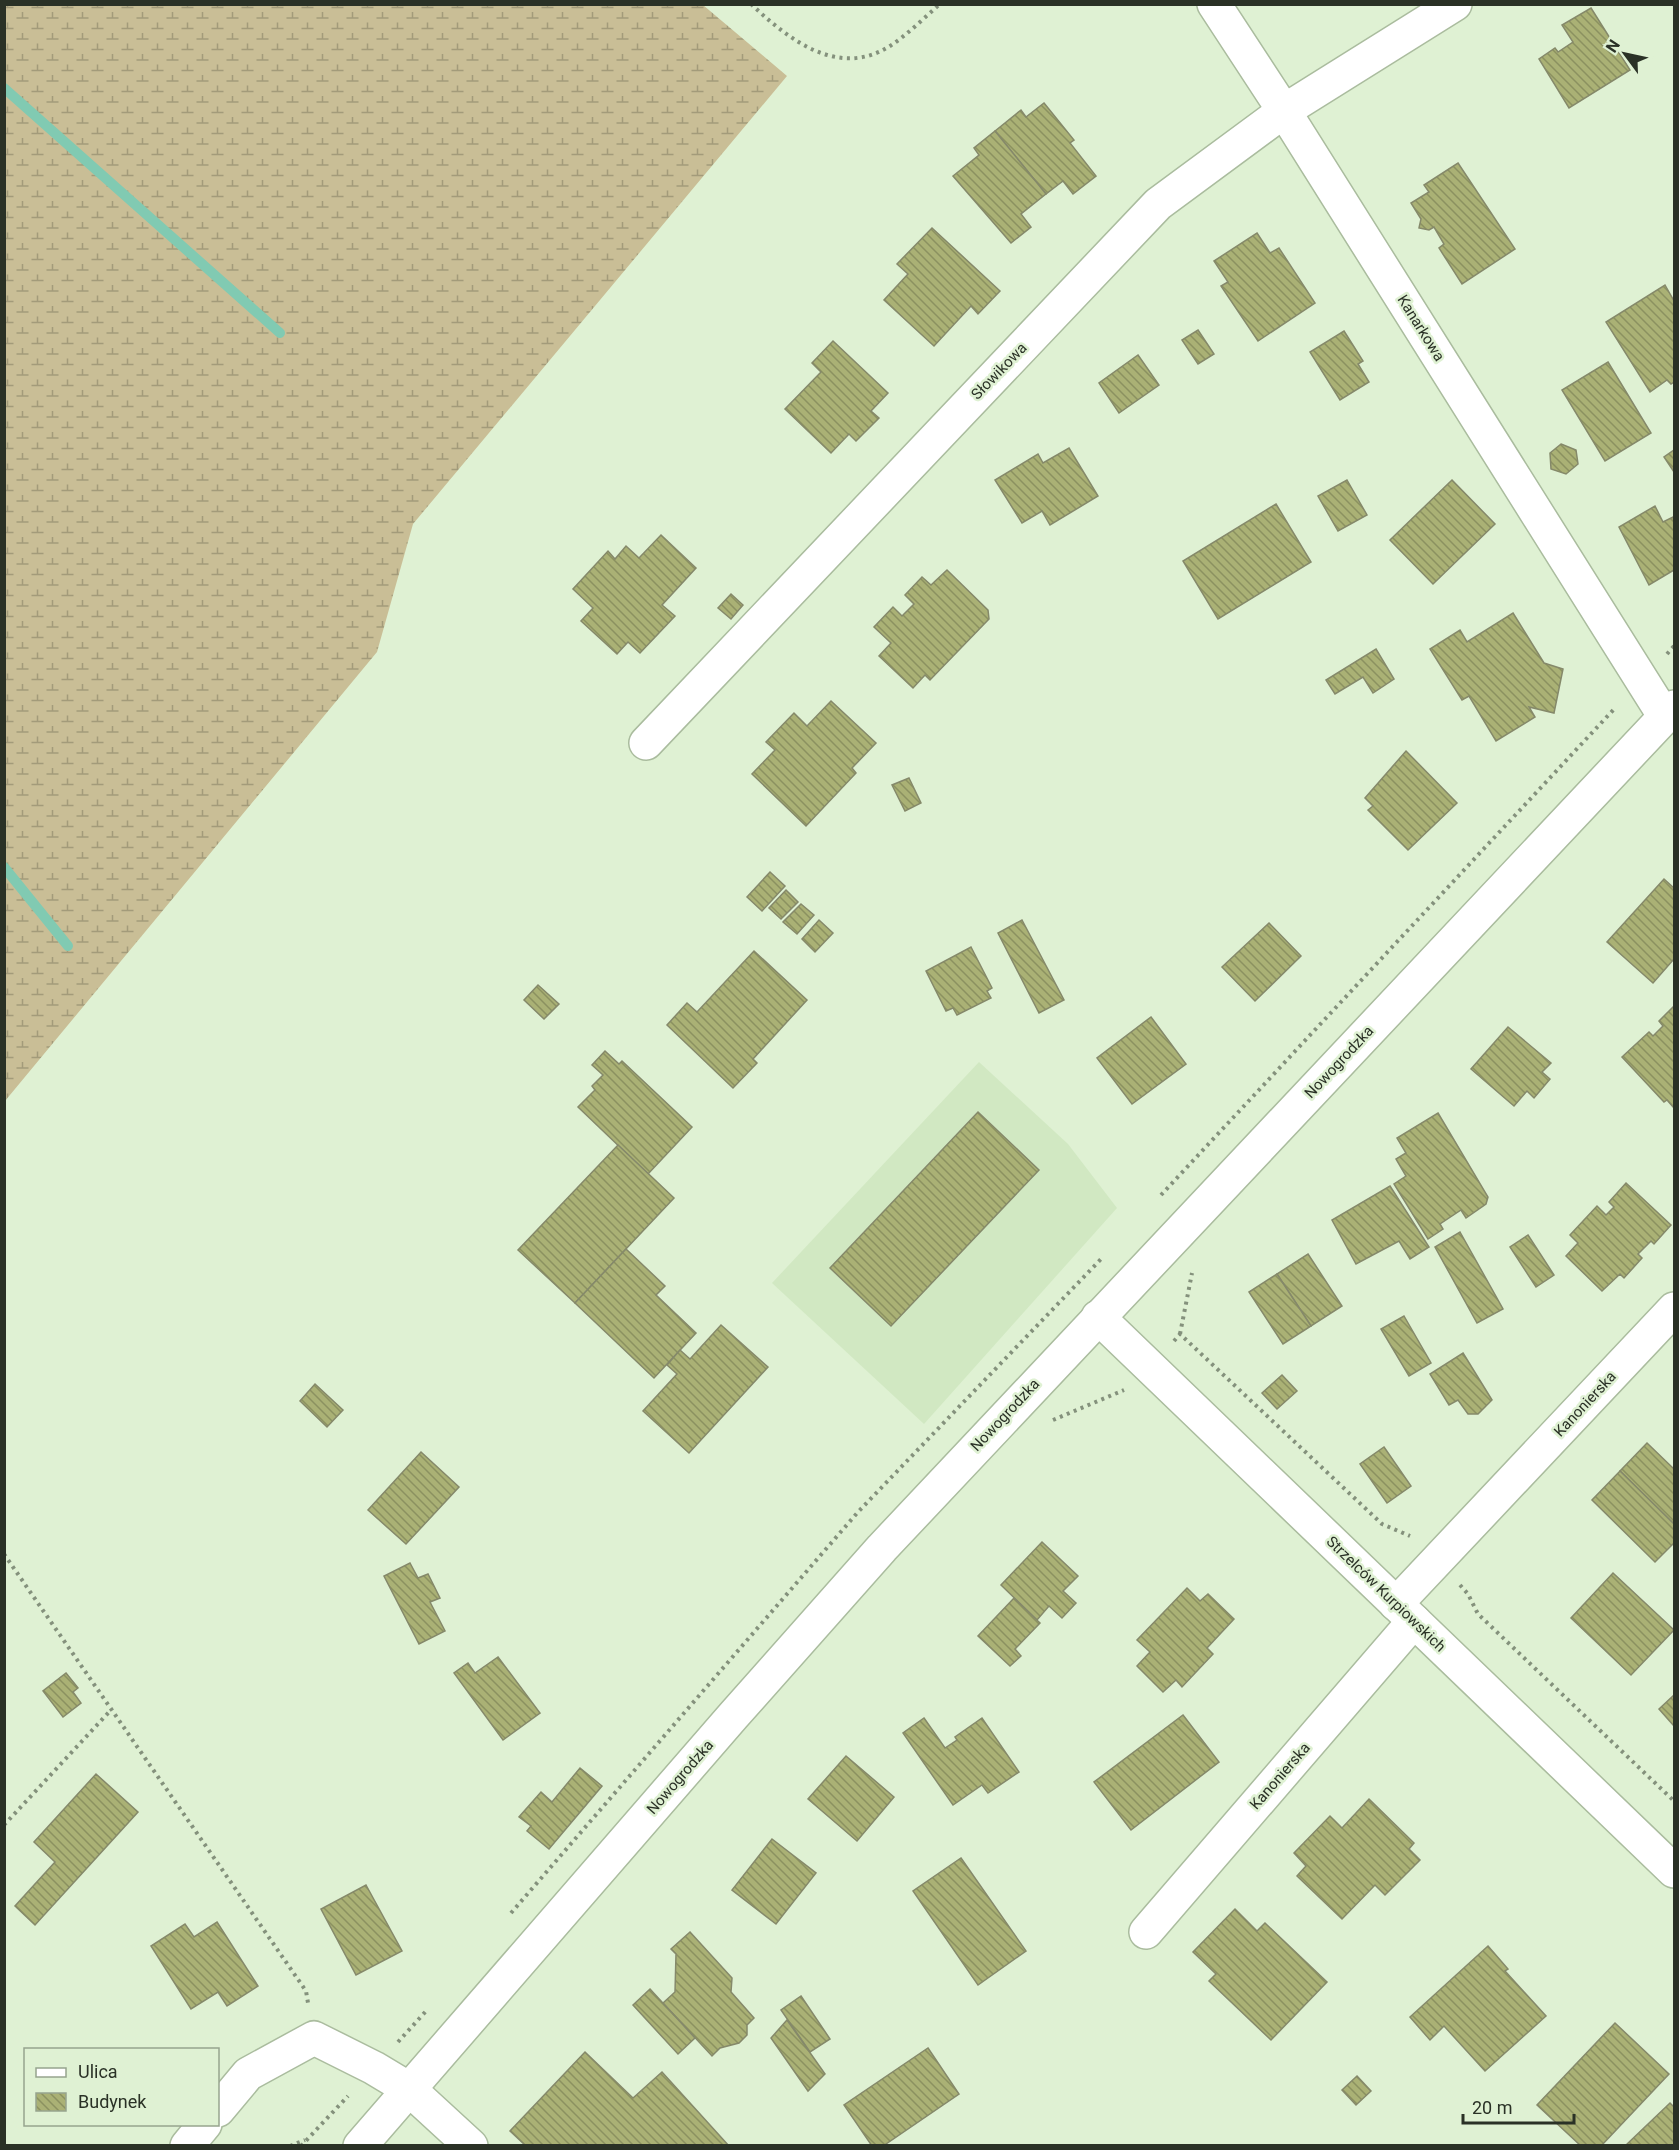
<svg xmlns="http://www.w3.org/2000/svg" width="1679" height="2150" font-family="Roboto,sans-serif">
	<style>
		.built { fill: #d1e8c2 }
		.wetland { fill: url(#wetland-marsh) }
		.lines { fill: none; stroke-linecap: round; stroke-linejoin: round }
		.stream { stroke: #81cab2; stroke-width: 10 }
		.building { fill: url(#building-back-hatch); stroke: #85896a; stroke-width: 1.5 }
		.minor-casing { stroke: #aabc9e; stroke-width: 36 }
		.major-casing { stroke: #aabc9e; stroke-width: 36 }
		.path { stroke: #84917c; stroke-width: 4; stroke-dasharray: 3 4.5; stroke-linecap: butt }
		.minor { stroke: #fff; stroke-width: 33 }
		.major { stroke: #fff; stroke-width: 33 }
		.labels { text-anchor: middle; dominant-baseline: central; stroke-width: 5; stroke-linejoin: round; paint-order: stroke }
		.street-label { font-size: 15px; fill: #2a3126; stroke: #dff1d3 }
	</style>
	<defs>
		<pattern id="wetland-marsh" width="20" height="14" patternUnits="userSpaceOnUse" patternTransform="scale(1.5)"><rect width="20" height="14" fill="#c9be96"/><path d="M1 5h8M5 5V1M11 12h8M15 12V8" fill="none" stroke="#a39b7a"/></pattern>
		<pattern id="building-back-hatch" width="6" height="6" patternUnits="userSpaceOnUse" patternTransform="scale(1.5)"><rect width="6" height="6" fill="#aab175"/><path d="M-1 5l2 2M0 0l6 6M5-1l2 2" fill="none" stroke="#8b9160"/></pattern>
	</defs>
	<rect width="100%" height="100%" fill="#dff1d3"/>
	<polygon class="built" points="979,1062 1068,1144 1117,1208 924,1424 772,1283"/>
	<polygon class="wetland" points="5,4 703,5 787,76 413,524 377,652 5,1101"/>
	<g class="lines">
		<g class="stream">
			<polyline points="4,88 280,333"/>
			<polyline points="4,867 68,946"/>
		</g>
	</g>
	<g class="building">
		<polygon points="1591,8 1630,70 1569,108 1539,59 1555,48 1558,52 1573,42 1562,25"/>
		<polygon points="1044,103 1074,140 1070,143 1096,176 1073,194 1063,181 1046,194 995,131 1021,110 1026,117"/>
		<polygon points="995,131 1046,194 1021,214 1031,227 1011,243 953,176 979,155 974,148"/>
		<polygon points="1458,163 1515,249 1462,284 1439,248 1444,244 1434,227 1429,230 1419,228 1421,219 1411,203 1429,192 1424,185"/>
		<polygon points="932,228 1000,291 978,314 971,306 934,346 884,300 908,274 897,264"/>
		<polygon points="1257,233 1270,253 1279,248 1315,303 1258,341 1221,286 1228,282 1214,261"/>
		<polygon points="1665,285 1674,301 1674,382 1671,384 1667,380 1650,392 1606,322"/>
		<polygon points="1198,330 1214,354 1198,364 1182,340"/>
		<polygon points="1344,331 1363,361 1358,364 1369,382 1340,400 1310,352"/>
		<polygon points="833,341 888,393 871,411 879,418 856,441 849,434 831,453 785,409 821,372 812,363"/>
		<polygon points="1138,355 1159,385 1119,413 1099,383"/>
		<polygon points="1608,362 1651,433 1605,461 1562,390"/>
		<polygon points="1561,444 1576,450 1578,464 1566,474 1551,469 1550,453"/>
		<polygon points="1069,448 1098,496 1050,525 1042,511 1022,523 995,480 1038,454 1043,463"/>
		<polygon points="1674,450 1674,472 1664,457"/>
		<polygon points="1347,480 1367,515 1338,531 1318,496"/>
		<polygon points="1452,480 1495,524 1433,584 1390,540"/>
		<polygon points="1276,504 1311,562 1218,619 1183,561"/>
		<polygon points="1655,506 1663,522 1673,517 1674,520 1674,570 1649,585 1619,527"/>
		<polygon points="661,535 696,568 662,605 675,616 640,653 628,642 617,654 581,621 593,608 573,589 608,551 615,559 626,546 639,558"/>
		<polygon points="947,570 988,610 989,619 930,680 925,675 913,688 879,656 891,643 874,627 893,607 902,616 914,604 905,595 922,577 931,585"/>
		<polygon points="731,594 743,605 731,619 718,608"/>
		<polygon points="1513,613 1544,663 1563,669 1554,713 1529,707 1535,717 1496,741 1469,696 1462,700 1430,649 1460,630 1467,642"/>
		<polygon points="1376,649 1394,679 1373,693 1363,677 1335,694 1326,680"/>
		<polygon points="831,701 876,743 852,768 856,773 806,826 752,774 775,750 766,742 794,713 807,726"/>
		<polygon points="1406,751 1457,803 1408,850 1368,810 1373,806 1365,798"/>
		<polygon points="909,778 921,803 905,811 892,785"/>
		<polygon points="770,872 785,886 762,911 747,897"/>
		<polygon points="1664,879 1674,888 1674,959 1653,983 1607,942"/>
		<polygon points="786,890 798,902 781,919 769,908"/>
		<polygon points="801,904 814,915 797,934 783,922"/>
		<polygon points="819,920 833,933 815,952 802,939"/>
		<polygon points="1022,920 1064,1000 1039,1013 998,933"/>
		<polygon points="1269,923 1301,956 1255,1001 1222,967"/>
		<polygon points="971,947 992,988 987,991 991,998 957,1015 953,1008 946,1011 926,971"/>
		<polygon points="754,951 807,1000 753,1059 757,1063 733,1088 667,1025 687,1003 697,1012"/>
		<polygon points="538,985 559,1004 544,1019 524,1000"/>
		<polygon points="1674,1006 1674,1108 1667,1100 1664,1102 1622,1057 1649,1032 1653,1036 1663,1026 1659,1021"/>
		<polygon points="1151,1017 1186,1064 1132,1104 1097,1058"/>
		<polygon points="1508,1027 1551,1063 1542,1072 1550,1079 1534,1098 1527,1091 1514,1106 1471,1069"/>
		<polygon points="605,1051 619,1064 622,1061 692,1127 648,1174 578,1107 595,1090 592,1086 603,1075 592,1065"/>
		<polygon points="978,1112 1039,1170 891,1326 830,1268"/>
		<polygon points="1438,1113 1488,1197 1486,1204 1466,1218 1461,1210 1440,1224 1443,1229 1428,1239 1394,1184 1406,1176 1396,1159 1406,1153 1397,1138"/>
		<polygon points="618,1145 674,1198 575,1303 518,1250"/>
		<polygon points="1626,1183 1671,1225 1654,1244 1651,1241 1638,1254 1642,1258 1624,1278 1620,1274 1602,1291 1566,1256 1578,1243 1570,1235 1597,1206 1606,1215 1614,1207 1609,1202"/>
		<polygon points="1390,1186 1429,1247 1410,1259 1399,1241 1356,1264 1332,1220"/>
		<polygon points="1460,1232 1503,1309 1477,1323 1435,1247"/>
		<polygon points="1528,1235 1554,1275 1536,1287 1510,1247"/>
		<polygon points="626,1249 665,1286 656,1295 696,1333 654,1378 575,1303"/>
		<polygon points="1308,1254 1342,1306 1311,1326 1277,1274"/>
		<polygon points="1277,1274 1311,1326 1283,1344 1249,1292"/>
		<polygon points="1404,1316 1431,1363 1409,1376 1381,1329"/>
		<polygon points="721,1325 768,1367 689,1453 643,1411 677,1374 667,1365 680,1350 690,1359"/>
		<polygon points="1463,1353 1492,1400 1478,1414 1468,1414 1458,1400 1449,1405 1430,1374"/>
		<polygon points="1282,1375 1297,1391 1277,1409 1262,1393"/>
		<polygon points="315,1384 343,1410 327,1427 300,1401"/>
		<polygon points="1647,1443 1674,1469 1674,1524 1620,1471"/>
		<polygon points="1384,1447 1411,1486 1387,1503 1360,1464"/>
		<polygon points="421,1452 459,1487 406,1544 368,1510"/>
		<polygon points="1620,1471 1674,1524 1674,1543 1655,1562 1592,1500"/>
		<polygon points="1042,1542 1078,1576 1063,1591 1076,1603 1062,1618 1049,1606 1037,1620 1001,1585"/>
		<polygon points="410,1563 418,1578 428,1574 440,1598 430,1602 445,1631 419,1644 384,1576"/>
		<polygon points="1613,1573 1674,1630 1631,1675 1571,1618"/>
		<polygon points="1187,1588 1200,1601 1208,1594 1234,1619 1207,1648 1213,1654 1182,1687 1176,1680 1163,1692 1137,1666 1150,1652 1137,1640"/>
		<polygon points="1014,1598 1040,1623 1015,1649 1021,1656 1010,1666 978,1636"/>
		<polygon points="498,1657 540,1713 503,1740 454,1673 468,1663 475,1673"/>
		<polygon points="66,1673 78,1688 73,1692 81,1703 63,1717 43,1691"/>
		<polygon points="1674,1695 1674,1726 1659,1709"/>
		<polygon points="1183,1715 1219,1762 1131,1830 1094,1782"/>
		<polygon points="924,1718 945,1748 957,1740 955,1737 982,1718 1019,1772 988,1793 982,1785 953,1805 903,1733"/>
		<polygon points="846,1756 894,1797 857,1841 808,1799"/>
		<polygon points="580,1768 602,1786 549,1849 527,1831 531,1826 519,1817 541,1792 552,1802"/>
		<polygon points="96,1774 138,1812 35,1925 15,1906 55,1862 34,1842"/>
		<polygon points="1369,1799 1414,1843 1409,1849 1420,1860 1385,1895 1375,1885 1342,1919 1297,1876 1306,1866 1294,1853 1330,1816 1342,1828"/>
		<polygon points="772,1839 816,1873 776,1924 732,1890"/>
		<polygon points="961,1858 1026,1951 978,1985 913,1891"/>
		<polygon points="366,1885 402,1951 356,1975 321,1909"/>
		<polygon points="1235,1909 1257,1931 1265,1923 1327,1982 1271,2040 1209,1981 1216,1974 1193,1952"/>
		<polygon points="217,1922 258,1986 227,2006 218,1992 191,2009 151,1946 185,1924 194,1937"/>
		<polygon points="690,1932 732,1978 731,1992 754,2018 747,2025 747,2035 739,2043 720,2048 712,2056 663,2003 675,1992 676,1954 671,1949"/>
		<polygon points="1488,1946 1508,1969 1505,1971 1546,2016 1485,2071 1444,2026 1430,2040 1410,2017"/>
		<polygon points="650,1989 695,2038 678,2054 633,2005"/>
		<polygon points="801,1996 830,2039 810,2052 781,2010"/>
		<polygon points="787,2020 825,2074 808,2091 771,2038"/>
		<polygon points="1615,2023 1669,2074 1601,2146 1581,2146 1537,2105"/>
		<polygon points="928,2048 959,2094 883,2146 872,2146 844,2105"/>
		<polygon points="585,2052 633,2098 662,2072 729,2146 526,2146 510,2131"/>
		<polygon points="1357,2076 1371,2091 1356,2105 1342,2090"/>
		<polygon points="1670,2103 1674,2107 1674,2146 1625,2146"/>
	</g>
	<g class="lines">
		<defs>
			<g id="minor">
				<polyline points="1455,4 1284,111 1665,717"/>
				<polyline points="646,743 1158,204 1284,111 1214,4"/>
				<polyline points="1098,1317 1674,1871"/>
				<polyline points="1396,1604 1674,1309"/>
				<polyline points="1146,1932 1414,1621"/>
				<polyline points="218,2110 248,2074 314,2038 374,2068 409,2089 471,2146"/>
				<polyline points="187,2146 205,2124"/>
			</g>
			<polyline id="major" points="360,2146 733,1716 882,1548 1674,707"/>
		</defs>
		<use href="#minor" class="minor-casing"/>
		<use href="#major" class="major-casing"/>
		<g class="path">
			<path d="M751,4c37,35 87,75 139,42 17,-11 34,-28 50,-42"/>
			<polyline points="1667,654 1674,646"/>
			<polyline points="1161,1195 1616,707"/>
			<polyline points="1180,1334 1192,1273"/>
			<polyline points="1174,1341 1180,1334 1382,1524 1410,1536"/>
			<polyline points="1053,1420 1124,1390"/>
			<polyline points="4,1554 306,1991 308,2003"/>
			<polyline points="1460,1585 1468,1594 1478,1614 1674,1801"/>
			<polyline points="4,1825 111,1710"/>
			<polyline points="511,1913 858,1512 1102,1258"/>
			<polyline points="398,2042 427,2010"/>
			<polyline points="290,2146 305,2140"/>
			<polyline points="301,2146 348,2096"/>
		</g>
		<use href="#minor" class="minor"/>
		<use href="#major" class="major"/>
	</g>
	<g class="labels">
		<g class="street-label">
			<text transform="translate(1421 328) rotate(58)">Kanarkowa</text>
			<text transform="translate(999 371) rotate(-46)">Słowikowa</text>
			<text transform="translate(1339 1062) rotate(-47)">Nowogrodzka</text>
			<text transform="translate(1585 1404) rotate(-47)">Kanonierska</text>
			<text transform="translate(1005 1415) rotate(-47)">Nowogrodzka</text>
			<text transform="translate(1386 1594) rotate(44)">Strzelców Kurpiowskich</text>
			<text transform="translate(1280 1776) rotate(-49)">Kanonierska</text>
			<text transform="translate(680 1777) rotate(-49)">Nowogrodzka</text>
		</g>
	</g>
	<rect width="1679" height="2150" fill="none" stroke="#2a3126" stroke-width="12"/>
	<rect x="24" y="2048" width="195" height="78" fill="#dff1d3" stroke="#97a48e" stroke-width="1.5"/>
	<rect x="36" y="2068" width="30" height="9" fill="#ffffff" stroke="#97a48e" stroke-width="1.5"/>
	<text x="78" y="2078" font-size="18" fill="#2a3126">Ulica</text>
	<rect x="36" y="2093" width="30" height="18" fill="url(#building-back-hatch)" stroke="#97a48e" stroke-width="1.5"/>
	<text x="78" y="2108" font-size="18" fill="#2a3126">Budynek</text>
	<g transform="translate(1625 54) rotate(303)" stroke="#dff1d3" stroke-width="4.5" paint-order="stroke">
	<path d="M0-4.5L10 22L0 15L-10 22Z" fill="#2a3126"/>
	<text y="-9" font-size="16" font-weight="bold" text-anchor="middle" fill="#2a3126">N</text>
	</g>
	<path d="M1463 2114v9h111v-9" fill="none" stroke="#2a3126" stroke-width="3"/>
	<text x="1472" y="2114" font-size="18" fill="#2a3126" stroke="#dff1d3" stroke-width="4.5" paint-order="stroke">20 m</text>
</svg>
